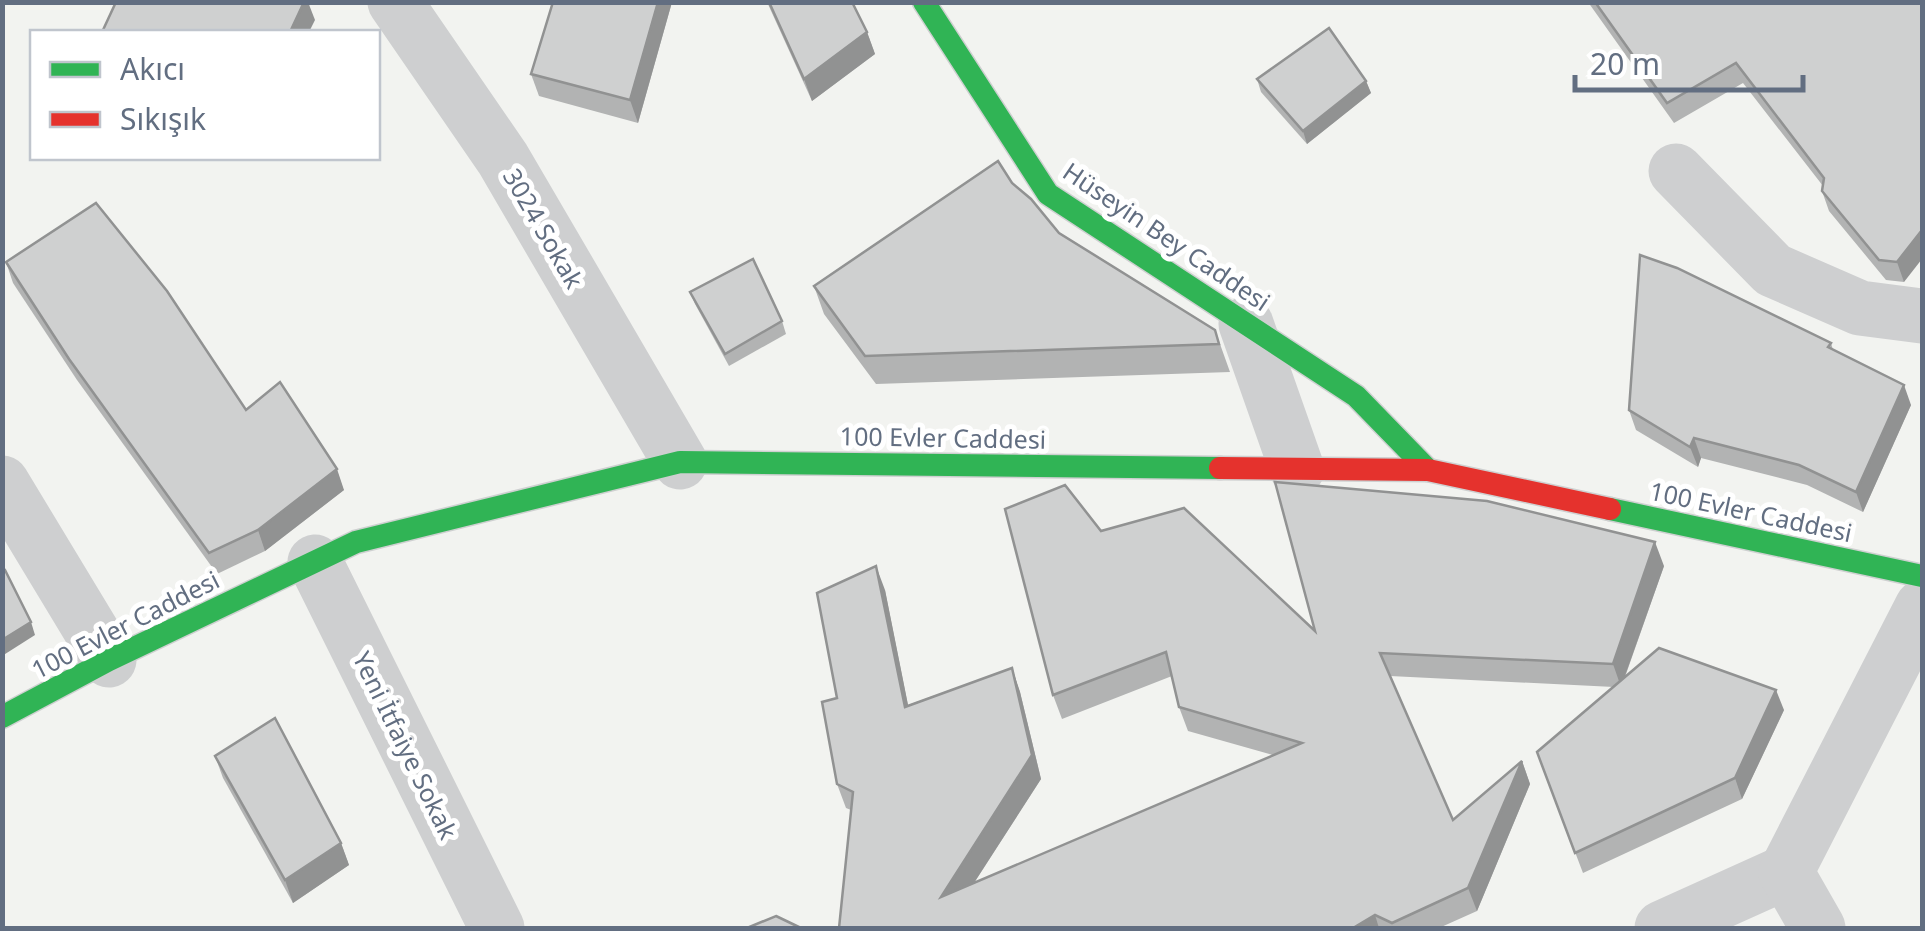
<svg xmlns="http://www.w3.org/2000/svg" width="1925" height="931" font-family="'Noto Sans',sans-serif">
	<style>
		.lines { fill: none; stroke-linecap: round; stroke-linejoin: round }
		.fast-casing { stroke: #ced0d0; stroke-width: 25 }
		.jam-casing { stroke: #ced0d0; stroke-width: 25 }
		.street { stroke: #cecfd0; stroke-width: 55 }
		.fast { stroke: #30b455; stroke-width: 22 }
		.jam { stroke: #e5322d; stroke-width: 22 }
		.wall { fill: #b2b3b3 }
		.shaded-wall { fill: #919292 }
		.building { fill: #cfd0d0; stroke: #919292; stroke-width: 2.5 }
		.labels { text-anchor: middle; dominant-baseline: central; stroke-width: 10; stroke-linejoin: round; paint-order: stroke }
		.street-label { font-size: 25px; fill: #626e81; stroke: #fff }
	</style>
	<rect width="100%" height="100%" fill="#f2f3f0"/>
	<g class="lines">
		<defs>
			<g id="fast">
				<polyline points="924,2 1048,194 1356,396 1428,470"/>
				<polyline points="1610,509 1922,576"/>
				<polyline points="2,717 109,660 356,542 680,462 1220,468"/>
			</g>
			<polyline id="jam" points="1220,468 1428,470 1610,509"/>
		</defs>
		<use href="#fast" class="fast-casing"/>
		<use href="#jam" class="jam-casing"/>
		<g class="street">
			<polyline points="395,2 503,159 680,462"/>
			<polyline points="1676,171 1773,270 1860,308 1922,316"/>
			<polyline points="1246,324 1297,469"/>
			<polyline points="2,483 109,660"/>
			<polyline points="315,562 497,928"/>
			<polyline points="1662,928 1786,872"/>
			<polyline points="1818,928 1786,872 1922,607"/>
		</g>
		<use href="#fast" class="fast"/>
		<use href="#jam" class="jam"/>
	</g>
	<g class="wall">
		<polygon points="672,2 638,123 539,96 531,74"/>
		<polygon points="767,2 852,2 867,32 875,54 812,101"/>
		<polygon points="1588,2 1922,2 1904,282 1886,280 1829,211 1822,191 1823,186 1743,83 1674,123"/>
		<polygon points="1257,79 1366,81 1371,93 1307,144 1261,92"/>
		<polygon points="1012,183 1059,233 1215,330 1230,372 876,384 824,314 814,286"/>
		<polygon points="6,262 246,410 344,490 265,551 217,574 77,380 13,283"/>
		<polygon points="690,292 782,321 786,334 729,366 695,304"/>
		<polygon points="1831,343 1833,350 1911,405 1863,512 1807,485 1701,458 1698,467 1636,430 1629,410"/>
		<polygon points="1101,531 1315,631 1664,566 1625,677 1784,710 1742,799 1583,873 1537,752 1614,687 1390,676 1453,820 1522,761 1530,784 1477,911 1439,928 839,928 851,810 846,808 837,784 837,698 885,590 908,705 1012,668 1020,692 1041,779 974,883 1273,755 1188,731 1179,707 1172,676 1062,719 1053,695"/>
		<polygon points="215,756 341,843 349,865 293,903 223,778"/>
	</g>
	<g class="shaded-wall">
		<polygon points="304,2 308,2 315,20 309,32 290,32"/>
		<polygon points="658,2 672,2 638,123 630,100"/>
		<polygon points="867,32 875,54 812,101 804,79"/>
		<polygon points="1366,81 1371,93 1307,144 1303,131"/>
		<polygon points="1922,230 1922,259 1904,282 1897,262"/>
		<polygon points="1904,385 1911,405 1863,512 1856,492"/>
		<polygon points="1694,438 1701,458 1698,467 1690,447"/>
		<polygon points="337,469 344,490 265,551 258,530"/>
		<polygon points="1655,542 1664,566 1621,687 1613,664"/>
		<polygon points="876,566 885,590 913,730 905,707"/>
		<polygon points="31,622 35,635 2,656 2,640"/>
		<polygon points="1012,668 1020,692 1041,779 950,920 941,897"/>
		<polygon points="1776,690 1784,710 1742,799 1735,778"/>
		<polygon points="1522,761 1530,784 1477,911 1468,888"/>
		<polygon points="341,843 349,865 293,903 285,880"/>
		<polygon points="1375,915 1379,928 1353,928"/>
	</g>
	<g class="building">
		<polygon points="116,2 304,2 290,32 109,32 103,30"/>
		<polygon points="553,2 658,2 630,100 531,74"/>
		<polygon points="769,2 852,2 867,32 804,79"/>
		<polygon points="1595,2 1922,2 1922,230 1897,262 1879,260 1822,191 1824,178 1736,63 1667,103"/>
		<polygon points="1329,28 1366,81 1303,131 1257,79"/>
		<polygon points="998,161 1012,183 1031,199 1059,233 1215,330 1219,344 865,356 814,286"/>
		<polygon points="96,203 167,291 246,410 280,382 337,469 258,530 209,553 69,359 6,262"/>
		<polygon points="1640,255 1677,268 1831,343 1828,347 1904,385 1856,492 1799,465 1694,438 1690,447 1629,410"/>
		<polygon points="753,259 782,321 725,354 690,292"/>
		<polygon points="1275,482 1487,501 1655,542 1613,664 1380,653 1453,820 1522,761 1468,888 1392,923 1375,915 1353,928 839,928 853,792 837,784 822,702 837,698 817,593 876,566 905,707 1012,668 1032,755 941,897 1302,743 1179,707 1166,652 1053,695 1005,509 1065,485 1101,531 1184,508 1315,631"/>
		<polygon points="5,570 31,622 2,640 2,571"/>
		<polygon points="1659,648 1776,690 1735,778 1575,853 1537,752"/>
		<polygon points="275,718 341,843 285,880 215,756"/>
		<polygon points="776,916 801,928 747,928"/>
	</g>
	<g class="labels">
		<g class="street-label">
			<text transform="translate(544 228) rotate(60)">3024 Sokak</text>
			<text transform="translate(1167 236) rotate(34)">Hüseyin Bey Caddesi</text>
			<text transform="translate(943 437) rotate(1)">100 Evler Caddesi</text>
			<text transform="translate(1751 511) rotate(12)">100 Evler Caddesi</text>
			<text transform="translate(125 624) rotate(-27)">100 Evler Caddesi</text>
			<text transform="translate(406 745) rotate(64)">Yeni İtfaiye Sokak</text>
		</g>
	</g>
	<rect width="1925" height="931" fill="none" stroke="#626e81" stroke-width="10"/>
	<rect x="30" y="30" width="350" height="130" fill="#ffffff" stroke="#c0c5cd" stroke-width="2.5"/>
	<rect x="50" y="62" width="50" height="15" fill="#30b455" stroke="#c0c5cd" stroke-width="2.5"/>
	<text x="120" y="80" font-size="30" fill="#626e81">Akıcı</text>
	<rect x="50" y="112" width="50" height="15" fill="#e5322d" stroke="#c0c5cd" stroke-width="2.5"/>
	<text x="120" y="130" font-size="30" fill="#626e81">Sıkışık</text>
	<path d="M1575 75v15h228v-15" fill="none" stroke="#626e81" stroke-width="5"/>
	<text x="1590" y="75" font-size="30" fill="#626e81" stroke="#ffffff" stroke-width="8" paint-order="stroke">20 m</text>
</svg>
